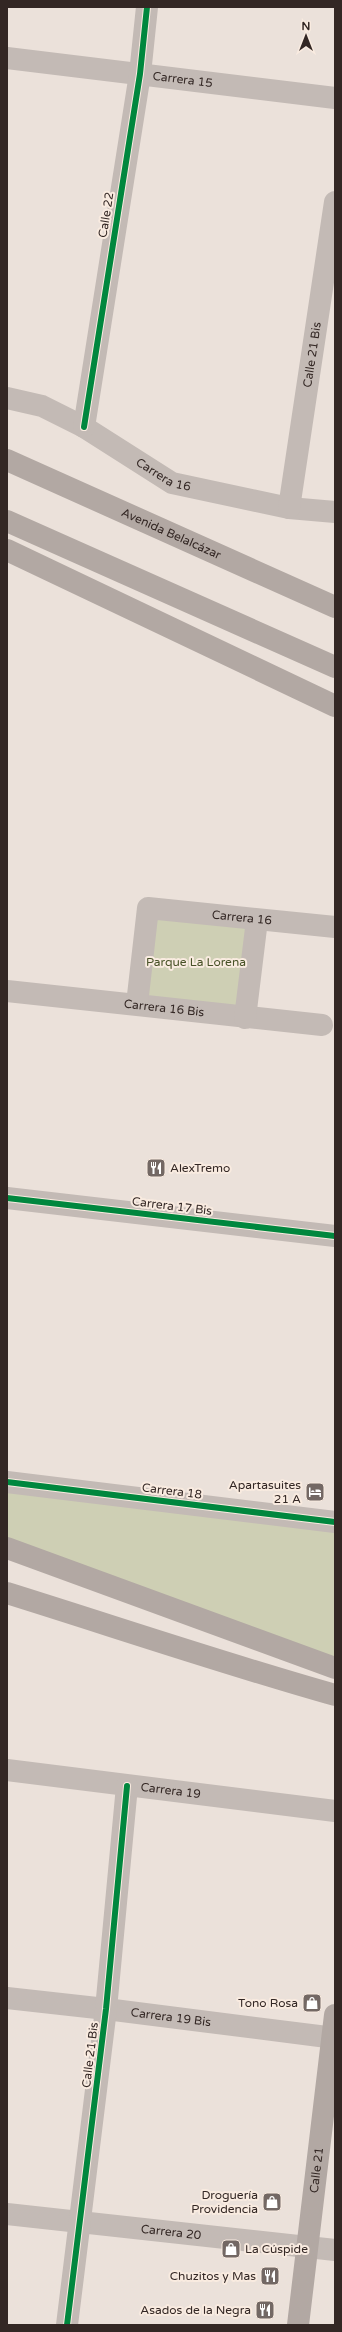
<svg xmlns="http://www.w3.org/2000/svg" width="342" height="2332" font-family="'Varela Round',sans-serif">
	<style>
		.green { fill: #cecfb4 }
		.lines { fill: none; stroke-linecap: round; stroke-linejoin: round }
		.minor { stroke: #c3bab5; stroke-width: 22 }
		.major { stroke: #b2a8a3; stroke-width: 22 }
		.cycleway-casing { stroke: #f9ebe0; stroke-width: 8 }
		.cycleway { stroke: #00873e; stroke-width: 6 }
		.labels { text-anchor: middle; dominant-baseline: central; stroke-width: 4; stroke-linejoin: round; paint-order: stroke }
		.street-label { font-size: 12px; fill: #332724; stroke: #f9ebe0 }
		.park-label { font-size: 12px; fill: #485227; stroke: #f9ebe0 }
		.poi-label { font-size: 12px; fill: #332724; stroke: #f9ebe0; text-anchor: end }
	</style>
	<rect width="100%" height="100%" fill="#ebe1da"/>
	<g class="green">
		<polygon points="148,908 257,920 245,1018 137,1004"/>
		<polygon points="7,1482 335,1522 335,1668 7,1548"/>
	</g>
	<g class="lines">
		<g class="minor">
			<path id="s1" d="M7,58l328,40"/>
			<path id="s2" d="M7,398l35,8 42,21 88,56 117,25 46,4"/>
			<polyline points="84,427 140,74 147,7"/>
			<path id="s3" d="M289,508l46,-306"/>
			<path id="s4" d="M7,991l315,34"/>
			<path id="s5" d="M137,1004l11,-96 187,19"/>
			<polyline points="245,1018 257,920"/>
			<polyline points="7,1198 335,1236"/>
			<polyline points="7,1482 335,1522"/>
			<path id="s6" d="M7,1770l328,41"/>
			<path id="s7" d="M7,1998l99,11 229,29"/>
			<path id="s8" d="M7,2214l328,36"/>
			<polyline points="67,2325 106,2009 127,1786"/>
		</g>
		<g class="major">
			<path id="s9" d="M7,460l328,147"/>
			<polyline points="7,521 335,667"/>
			<polyline points="7,550 335,706"/>
			<polyline points="7,1548 335,1668"/>
			<path d="M7,1593c109,34 218,71 328,102"/>
			<path id="s10" d="M298,2325l37,-310"/>
		</g>
		<defs>
			<g id="cycleway">
				<polyline points="84,427 140,74 147,7"/>
				<polyline points="7,1198 335,1236"/>
				<polyline points="7,1482 335,1522"/>
				<polyline points="67,2325 106,2009 127,1786"/>
			</g>
		</defs>
		<use href="#cycleway" class="cycleway-casing"/>
		<use href="#cycleway" class="cycleway"/>
	</g>
	<defs>
		<symbol id="restaurant-square" viewBox="-11 -11 22 22"><rect x="-9" y="-9" width="18" height="18" rx="4" fill="#736864" stroke="#f9ebe0"/><path d="M-5-6h1v4h1v-4h1v4h1v-4h1v5L-1.5 .5V6h-2V.5L-5-1ZM5-6V6H3V1.5H1.5Q1.5-4 5-6Z" fill="#fff"/></symbol>
		<symbol id="hotel-square" viewBox="-11 -11 22 22"><rect x="-9" y="-9" width="18" height="18" rx="4" fill="#736864" stroke="#f9ebe0"/><path d="M-6-4.5h1.5V1H6V5H4.5V3h-9V5H-6ZM-4 0a1.8 1.8 0 1 1 3.6 0ZM.5 0V-2.5h3Q6-2.5 6 0Z" fill="#fff"/></symbol>
		<symbol id="shop-square" viewBox="-11 -11 22 22"><rect x="-9" y="-9" width="18" height="18" rx="4" fill="#736864" stroke="#f9ebe0"/><path d="M-5-2.5h2.3a2.7 3.5 0 0 1 5.4 0H5L5.5 6h-11ZM-1.5-2.5h3a1.5 2.3 0 0 0-3 0Z" fill="#fff"/></symbol>
	</defs>
	<g fill-rule="evenodd">
		<use href="#restaurant-square" x="145" y="1157" width="22" height="22"/>
		<use href="#hotel-square" x="304" y="1481" width="22" height="22"/>
		<use href="#shop-square" x="301" y="1992" width="22" height="22"/>
		<use href="#shop-square" x="261" y="2191" width="22" height="22"/>
		<use href="#shop-square" x="220" y="2238" width="22" height="22"/>
		<use href="#restaurant-square" x="259" y="2265" width="22" height="22"/>
		<use href="#restaurant-square" x="254" y="2299" width="22" height="22"/>
	</g>
	<g class="labels">
		<g class="street-label">
			<text stroke="none"><textPath href="#s1" startOffset="177">Carrera 15</textPath></text>
			<text transform="translate(106 215) rotate(-81)">Calle 22</text>
			<text stroke="none"><textPath href="#s3" startOffset="155">Calle 21 Bis</textPath></text>
			<text stroke="none"><textPath href="#s2" startOffset="176">Carrera 16</textPath></text>
			<text stroke="none"><textPath href="#s9" startOffset="180">Avenida Belalcázar</textPath></text>
			<text stroke="none"><textPath href="#s5" startOffset="191">Carrera 16</textPath></text>
			<text stroke="none"><textPath href="#s4" startOffset="158">Carrera 16 Bis</textPath></text>
			<text transform="translate(172 1206) rotate(7)">Carrera 17 Bis</text>
			<text transform="translate(172 1491) rotate(7)">Carrera 18</text>
			<text stroke="none"><textPath href="#s6" startOffset="165">Carrera 19</textPath></text>
			<text stroke="none"><textPath href="#s7" startOffset="165">Carrera 19 Bis</textPath></text>
			<text transform="translate(90 2055) rotate(-83)">Calle 21 Bis</text>
			<text stroke="none"><textPath href="#s10" startOffset="156">Calle 21</textPath></text>
			<text stroke="none"><textPath href="#s8" startOffset="165">Carrera 20</textPath></text>
		</g>
		<g class="park-label">
			<text x="196" y="962">Parque La Lorena</text>
		</g>
		<g class="poi-label">
			<text x="170" y="1168" text-anchor="start">AlexTremo</text>
			<text x="301" y="1485">Apartasuites<tspan x="301" dy="14">21 A</tspan></text>
			<text x="298" y="2003">Tono Rosa</text>
			<text x="258" y="2195">Droguería<tspan x="258" dy="14">Providencia</tspan></text>
			<text x="245" y="2249" text-anchor="start">La Cúspide</text>
			<text x="256" y="2276">Chuzitos y Mas</text>
			<text x="251" y="2310">Asados de la Negra</text>
		</g>
	</g>
	<rect width="342" height="2332" fill="none" stroke="#332724" stroke-width="16"/>
	<g transform="translate(306 36)" stroke="#f9ebe0" stroke-width="3" paint-order="stroke">
	<path d="M0-3L7 15L0 10L-7 15Z" fill="#332724"/>
	<text y="-6" font-size="11" font-weight="bold" text-anchor="middle" fill="#332724">N</text>
	</g>
</svg>
